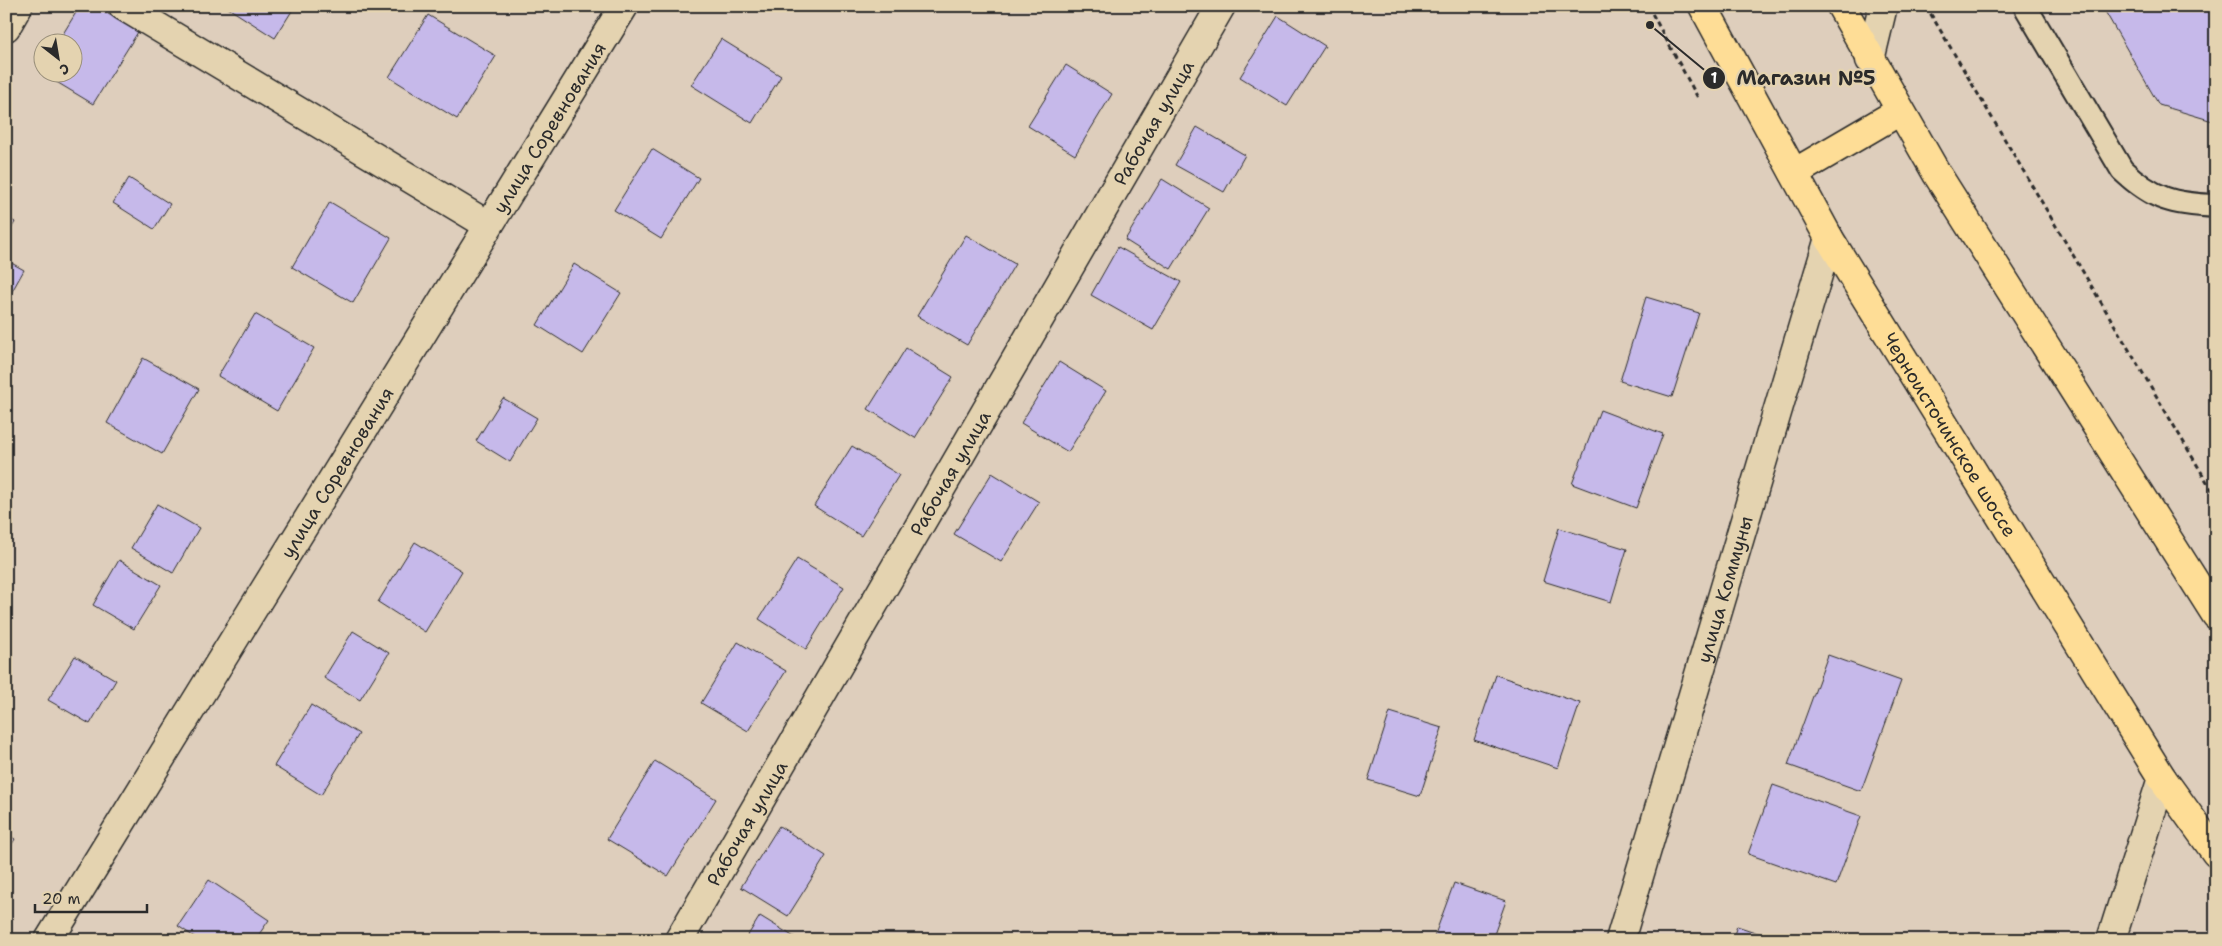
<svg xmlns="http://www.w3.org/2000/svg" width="2222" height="946" font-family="'Shantell Sans',sans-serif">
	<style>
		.building { fill: #c6b9ea; stroke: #2b2b2b }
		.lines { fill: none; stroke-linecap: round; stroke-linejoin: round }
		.service-casing { stroke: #2b2b2b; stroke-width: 26 }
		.minor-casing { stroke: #2b2b2b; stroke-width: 31 }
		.primary-casing { stroke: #2b2b2b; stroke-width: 31 }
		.path { stroke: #2b2b2b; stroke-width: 3; stroke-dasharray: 5 4; stroke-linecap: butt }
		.service { stroke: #e4d3b0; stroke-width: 22 }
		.minor { stroke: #e4d3b0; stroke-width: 28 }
		.primary { stroke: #fedd96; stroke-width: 28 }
		.labels { text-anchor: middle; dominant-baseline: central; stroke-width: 4.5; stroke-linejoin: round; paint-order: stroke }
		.street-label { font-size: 19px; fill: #2b2b2b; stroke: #e4d3b0 }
		.leader { fill: none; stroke: #2b2b2b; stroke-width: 2 }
		.callout-dot { fill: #2b2b2b; stroke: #e4d3b0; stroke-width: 2 }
		.mark-label { font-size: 15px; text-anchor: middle; font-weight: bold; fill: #fff }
		.callout-label { font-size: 20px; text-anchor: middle; font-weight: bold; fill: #2b2b2b; stroke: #e4d3b0; stroke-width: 4.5; stroke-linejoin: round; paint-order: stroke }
	</style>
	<rect width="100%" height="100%" fill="#decebc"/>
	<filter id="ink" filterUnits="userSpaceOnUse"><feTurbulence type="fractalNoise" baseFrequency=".02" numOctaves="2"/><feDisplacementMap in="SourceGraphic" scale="10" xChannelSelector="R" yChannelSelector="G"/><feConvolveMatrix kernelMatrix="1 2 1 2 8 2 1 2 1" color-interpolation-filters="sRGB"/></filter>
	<g filter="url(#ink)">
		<g class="building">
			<polygon points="80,6 95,6 138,32 93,104 40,72 42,68 42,72 72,72 72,42 58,42"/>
			<polygon points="225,6 295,6 275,38"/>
			<polygon points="2102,6 2216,6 2216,122 2159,105"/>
			<polygon points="428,15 496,56 457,119 389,77"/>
			<polygon points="1278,16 1325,46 1287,106 1240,77"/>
			<polygon points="721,39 781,76 752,123 691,85"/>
			<polygon points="1066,65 1112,94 1075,155 1028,126"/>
			<polygon points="1197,127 1245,155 1224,192 1175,165"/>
			<polygon points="652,149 699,178 661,239 614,210"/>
			<polygon points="129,178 170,204 154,229 113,203"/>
			<polygon points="1162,179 1209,208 1171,269 1125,240"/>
			<polygon points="330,202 391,238 353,303 292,267"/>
			<polygon points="6,217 15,222 6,238"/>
			<polygon points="966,235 1015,264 967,345 917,316"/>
			<polygon points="1118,247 1181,282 1153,330 1091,295"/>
			<polygon points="6,260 24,270 6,302"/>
			<polygon points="574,264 621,293 583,354 537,325"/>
			<polygon points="1646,297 1699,313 1672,397 1620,381"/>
			<polygon points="255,314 314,348 277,411 218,376"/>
			<polygon points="906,348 953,377 915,438 868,409"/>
			<polygon points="143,358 199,389 162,454 107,423"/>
			<polygon points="1059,362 1106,391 1068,452 1021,423"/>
			<polygon points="503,398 537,418 510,462 476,441"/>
			<polygon points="1600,410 1663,434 1636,508 1572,484"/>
			<polygon points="852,446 899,475 861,536 814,506"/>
			<polygon points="992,473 1039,502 1001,562 954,534"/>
			<polygon points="157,504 199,528 173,573 131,548"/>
			<polygon points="1559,528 1627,549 1611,602 1543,581"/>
			<polygon points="415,542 462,571 425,632 378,602"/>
			<polygon points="797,559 844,587 806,649 759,619"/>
			<polygon points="119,560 161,585 134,629 93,605"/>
			<polygon points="353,631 389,653 360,700 324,678"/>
			<polygon points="738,642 786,671 748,731 701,703"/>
			<polygon points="1828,655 1901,681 1861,791 1788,765"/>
			<polygon points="75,656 116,680 90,724 48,700"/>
			<polygon points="1496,675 1580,703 1558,768 1474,740"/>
			<polygon points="311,705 359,734 321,795 274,766"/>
			<polygon points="1390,712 1442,728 1420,796 1368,780"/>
			<polygon points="655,761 716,799 668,876 607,839"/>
			<polygon points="1773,785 1861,816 1836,885 1748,854"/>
			<polygon points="779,826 826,856 788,916 741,887"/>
			<polygon points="6,834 15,839 6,854"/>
			<polygon points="209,880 269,920 255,940 199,940 178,926"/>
			<polygon points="1454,883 1506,901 1492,940 1433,940"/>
			<polygon points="760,916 799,940 745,940"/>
			<polygon points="1737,926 1779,940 1732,940"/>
		</g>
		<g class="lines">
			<defs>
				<path id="service" d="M2025,6l97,164c32,30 51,34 94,36"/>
				<g id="minor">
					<polyline points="123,6 488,225"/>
					<polyline points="6,27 18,6"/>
					<polyline points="1870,60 1883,6"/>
					<path id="s1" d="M49,940l575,-934"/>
					<path id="s2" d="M679,940l542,-934"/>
					<path id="s3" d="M1620,940l209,-702"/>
					<polyline points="2111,940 2162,778"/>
				</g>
				<g id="primary">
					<path id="s4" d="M1703,6l126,232 333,540 54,75"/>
					<polyline points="1841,6 1937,174 2216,615"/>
					<polyline points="1794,173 1900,111"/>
				</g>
			</defs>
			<use href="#service" class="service-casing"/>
			<use href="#minor" class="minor-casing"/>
			<use href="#primary" class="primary-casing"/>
			<g class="path">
				<polyline points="1648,6 1698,98"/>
				<polyline points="1926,6 2216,497"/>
			</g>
			<use href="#service" class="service"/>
			<use href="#minor" class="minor"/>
			<use href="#primary" class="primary"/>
		</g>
	</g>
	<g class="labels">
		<g class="street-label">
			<text stroke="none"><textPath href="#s2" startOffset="945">Рабочая улица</textPath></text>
			<text stroke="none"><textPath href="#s1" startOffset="954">улица Соревнования</textPath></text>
			<text stroke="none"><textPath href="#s4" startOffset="495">Черноисточинское шоссе</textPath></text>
			<text stroke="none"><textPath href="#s1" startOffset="549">улица Соревнования</textPath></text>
			<text stroke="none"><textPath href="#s2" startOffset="540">Рабочая улица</textPath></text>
			<text stroke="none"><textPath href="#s3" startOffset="366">улица Коммуны</textPath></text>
			<text stroke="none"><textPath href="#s2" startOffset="135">Рабочая улица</textPath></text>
		</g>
	</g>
	<path class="leader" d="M1650 25L1714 78"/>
	<g class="callout-dot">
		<circle cx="1650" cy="25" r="5"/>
		<circle cx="1714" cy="78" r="12"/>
	</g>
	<g class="mark-label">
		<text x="1714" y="83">1</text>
	</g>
	<g class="callout-label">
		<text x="1806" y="85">Магазин №5</text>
	</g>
	<rect width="2222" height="946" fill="none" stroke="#e4d3b0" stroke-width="25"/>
	<rect x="12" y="12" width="2197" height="921" fill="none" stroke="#2b2b2b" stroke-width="2" filter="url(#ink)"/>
	<g transform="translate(58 58) rotate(149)"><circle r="24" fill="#e4d3b0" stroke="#9a907b"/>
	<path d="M0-4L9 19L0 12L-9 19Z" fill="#2b2b2b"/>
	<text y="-8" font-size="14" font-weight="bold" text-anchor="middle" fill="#2b2b2b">С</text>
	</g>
	<path d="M35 904v8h112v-8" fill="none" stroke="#2b2b2b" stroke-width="2.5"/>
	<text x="42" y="904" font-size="15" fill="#2b2b2b" stroke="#e4d3b0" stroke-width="4" paint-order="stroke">20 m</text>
</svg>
